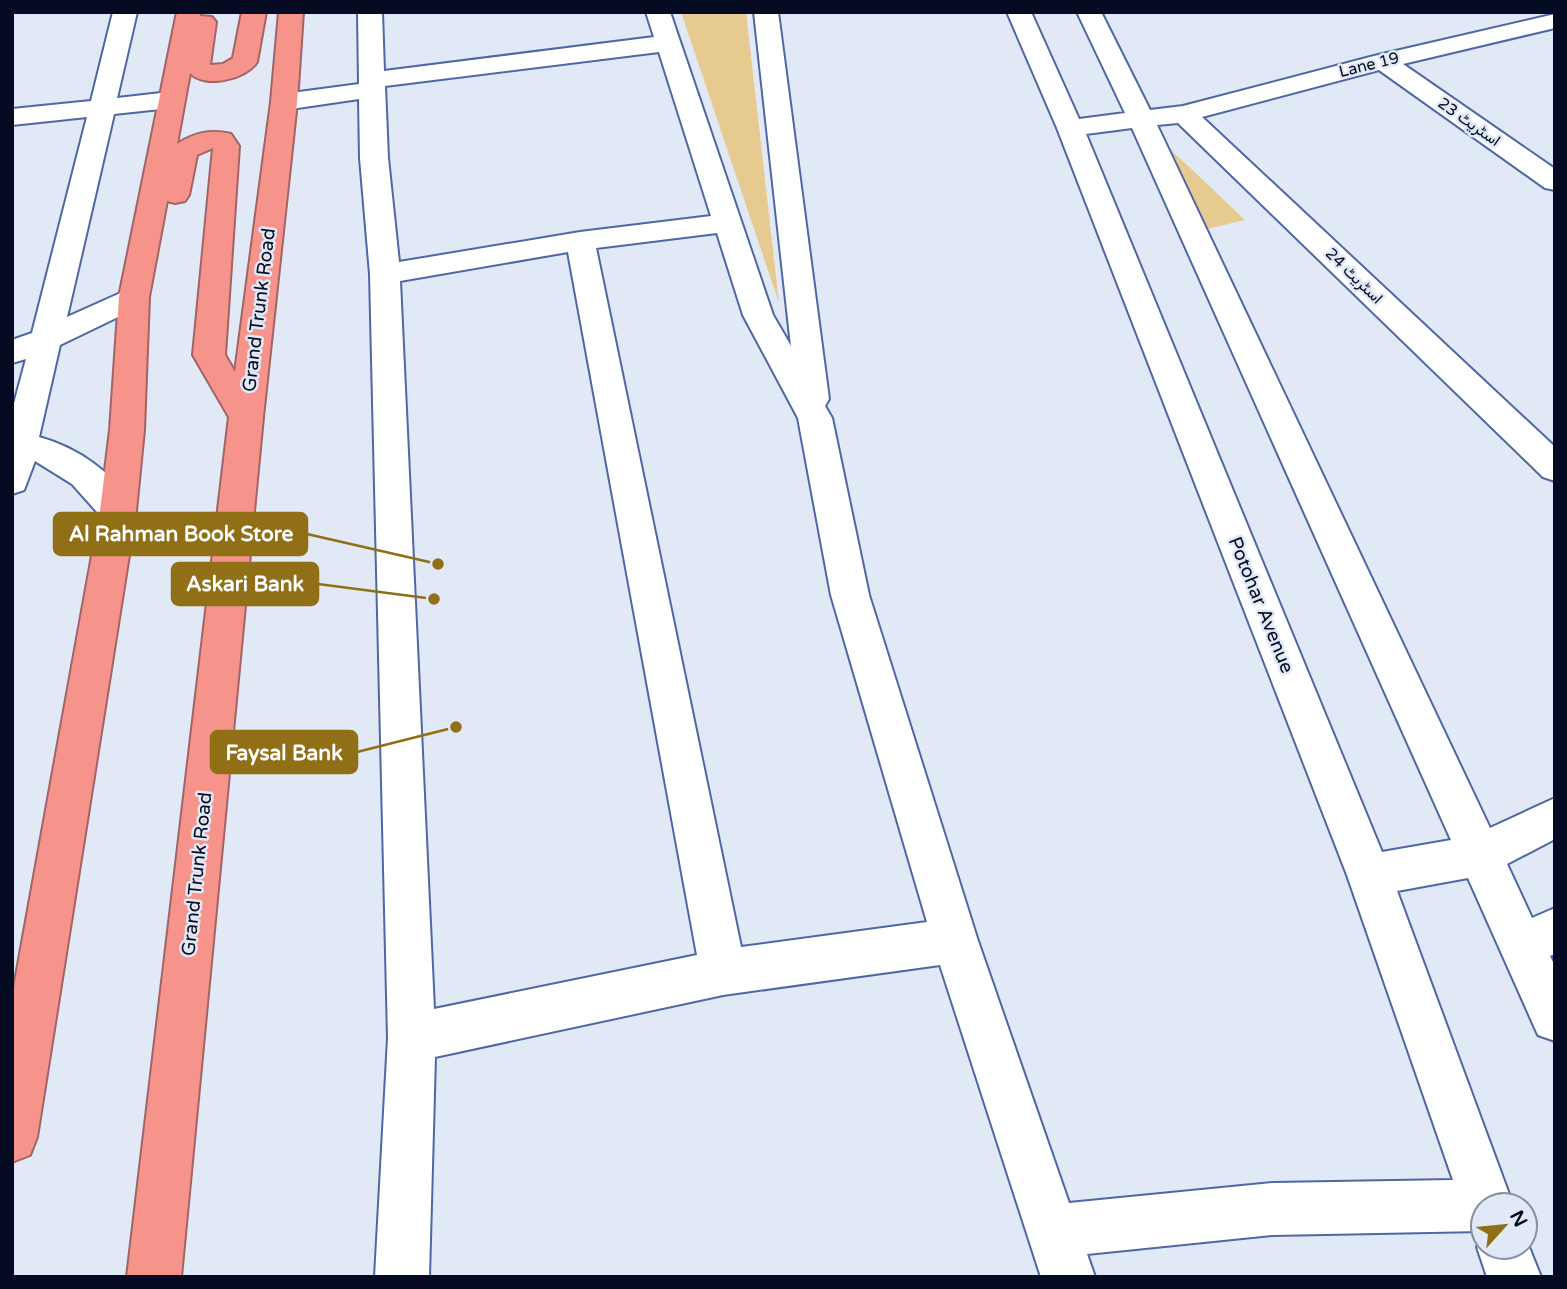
<svg xmlns="http://www.w3.org/2000/svg" width="1567" height="1289" font-family="'Varela Round',Vazirmatn,sans-serif">
	<style>
		.green { fill: #e6ca8f }
		.lines { fill: none; stroke-linecap: round; stroke-linejoin: round }
		.minor-casing { stroke: #4e68a5; stroke-width: 4 }
		.highway-casing { stroke: #a16467; stroke-width: 4 }
		.minor { fill: #fff; fill-rule: evenodd }
		.highway { fill: #f6948c; fill-rule: evenodd }
		.labels { text-anchor: middle; dominant-baseline: central; stroke-width: 5; stroke-linejoin: round; paint-order: stroke }
		.far-street-label { font-size: 16px; fill: #040b22; stroke: #e1e8f6 }
		.street-label { font-size: 19px; fill: #040b22; stroke: #e1e8f6 }
		.leader { fill: none; stroke: #916f16; stroke-width: 2.5 }
		.callout-dot { fill: #916f16; stroke: #e1e8f6; stroke-width: 2.5 }
		.callout { fill: #916f16; stroke: #916f16; stroke-width: 2.5 }
		.callout-label { font-size: 21px; text-anchor: middle; font-weight: bold; fill: #fff }
	</style>
	<rect width="100%" height="100%" fill="#e1e8f6"/>
	<g class="green">
		<polygon points="681,12 746,12 779,303"/>
		<polygon points="1150,130 1245,220 1194,232"/>
	</g>
	<g class="lines">
		<defs>
			<g id="minor">
				<path d="M113,12h24l-20,86 53,-6 9,3 4,5 -4,5 -9,3 -56,6 -47,203 67,-30 11,3 4,7 -4,7 -85,41 -21,92c40,11 77,37 97,74l-5,10 -13,3 -13,-3 -33,-37 -37,-23 -11,29 -12,4v-83l14,-52 -14,4v-23l20,-7 55,-216 -75,8v-16l79,-8z"/>
				<path d="M358,12h24l2,59 270,-34 -8,-25h24l103,303 18,31 -37,-334h24l51,387 -4,7 7,12 37,177 109,346 91,262 204,-20 180,-3 -106,-305 -290,-747 -50,-116h24l48,107 46,-6 -48,-101h24l49,98 33,-4 191,-50 181,-42v14l-152,36 152,105v21l-10,-2 -166,-118 -177,47 353,330v34l-12,-4 -365,-354 -21,2 333,703 65,-30v41l-48,25 25,54 23,-10v46l-5,2 5,10v75l-17,-6 -70,-157 -71,13 116,314h-30v26l-210,4 -186,19 8,23h-54l-101,-312 -217,30 -288,62 -6,220h-54l13,-239 -18,-764 -10,-116 -1,-59 -75,11 -9,-3 -4,-5 4,-5 9,-3 75,-10zM659,52l52,164 -131,16 -181,30 -11,-104 -3,-72zM1132,128l319,712 -69,12 -296,-718zM717,233l26,82 55,103 33,177 96,327 -186,25 -145,-699zM568,252l129,703 -263,54 -34,-728z"/>
				<polygon points="1483,1232 1483,1247 1525,1247 1525,1237 1541,1277 1487,1277 1477,1247"/>
			</g>
			<path id="highway" d="M177,12h24l-1,4 12,1 4,5 -6,43 13,-1 10,-6 9,-46h24l-9,50c-11,17 -52,27 -67,11l-13,71c18,-11 33,-15 54,-10l8,12 -14,209 10,17 36,-270 8,-90h24l-6,90 -34,315 -82,860h-54l102,-860 -36,-62 20,-207 -16,7 -8,40 -4,6 -10,2 -8,-2 -18,96 -5,133 -8,81 -99,626 -7,18 -18,7v-164l88,-487 10,-81 9,-133z"/>
		</defs>
		<use href="#minor" class="minor-casing"/>
		<use href="#highway" class="highway-casing"/>
		<use href="#minor" class="minor"/>
		<use href="#highway" class="highway"/>
	</g>
	<g class="labels">
		<g class="far-street-label">
			<text transform="translate(1369 65) rotate(-14)">Lane 19</text>
			<text transform="translate(1469 122) rotate(35)">اسٹریٹ 23</text>
			<text transform="translate(1354 276) rotate(44)">اسٹریٹ 24</text>
		</g>
		<g class="street-label">
			<text transform="translate(259 310) rotate(-83)">Grand Trunk Road</text>
			<text transform="translate(1261 605) rotate(68)">Potohar Avenue</text>
			<text transform="translate(197 874) rotate(-84)">Grand Trunk Road</text>
		</g>
	</g>
	<path class="leader" d="M438 564L307 534M434 599L318 584M456 727L357 752"/>
	<g class="callout-dot">
		<circle cx="438" cy="564" r="7"/>
		<circle cx="434" cy="599" r="7"/>
		<circle cx="456" cy="727" r="7"/>
	</g>
	<g class="callout">
		<rect x="54" y="513" width="253" height="42" rx="7"/>
		<rect x="172" y="563" width="146" height="42" rx="7"/>
		<rect x="211" y="731" width="146" height="42" rx="7"/>
	</g>
	<g class="callout-label">
		<text x="181" y="541">Al Rahman Book Store</text>
		<text x="245" y="591">Askari Bank</text>
		<text x="284" y="760">Faysal Bank</text>
	</g>
	<rect width="1567" height="1289" fill="none" stroke="#040b22" stroke-width="28"/>
	<g transform="translate(1504 1226) rotate(63)"><circle r="33" fill="#e1e8f6" stroke="#8990a1" stroke-width="2"/>
	<path d="M0-5L12 26L0 18L-12 26Z" fill="#916f16"/>
	<text y="-10" font-size="19" font-weight="bold" text-anchor="middle" fill="#040b22">N</text>
	</g>
</svg>
